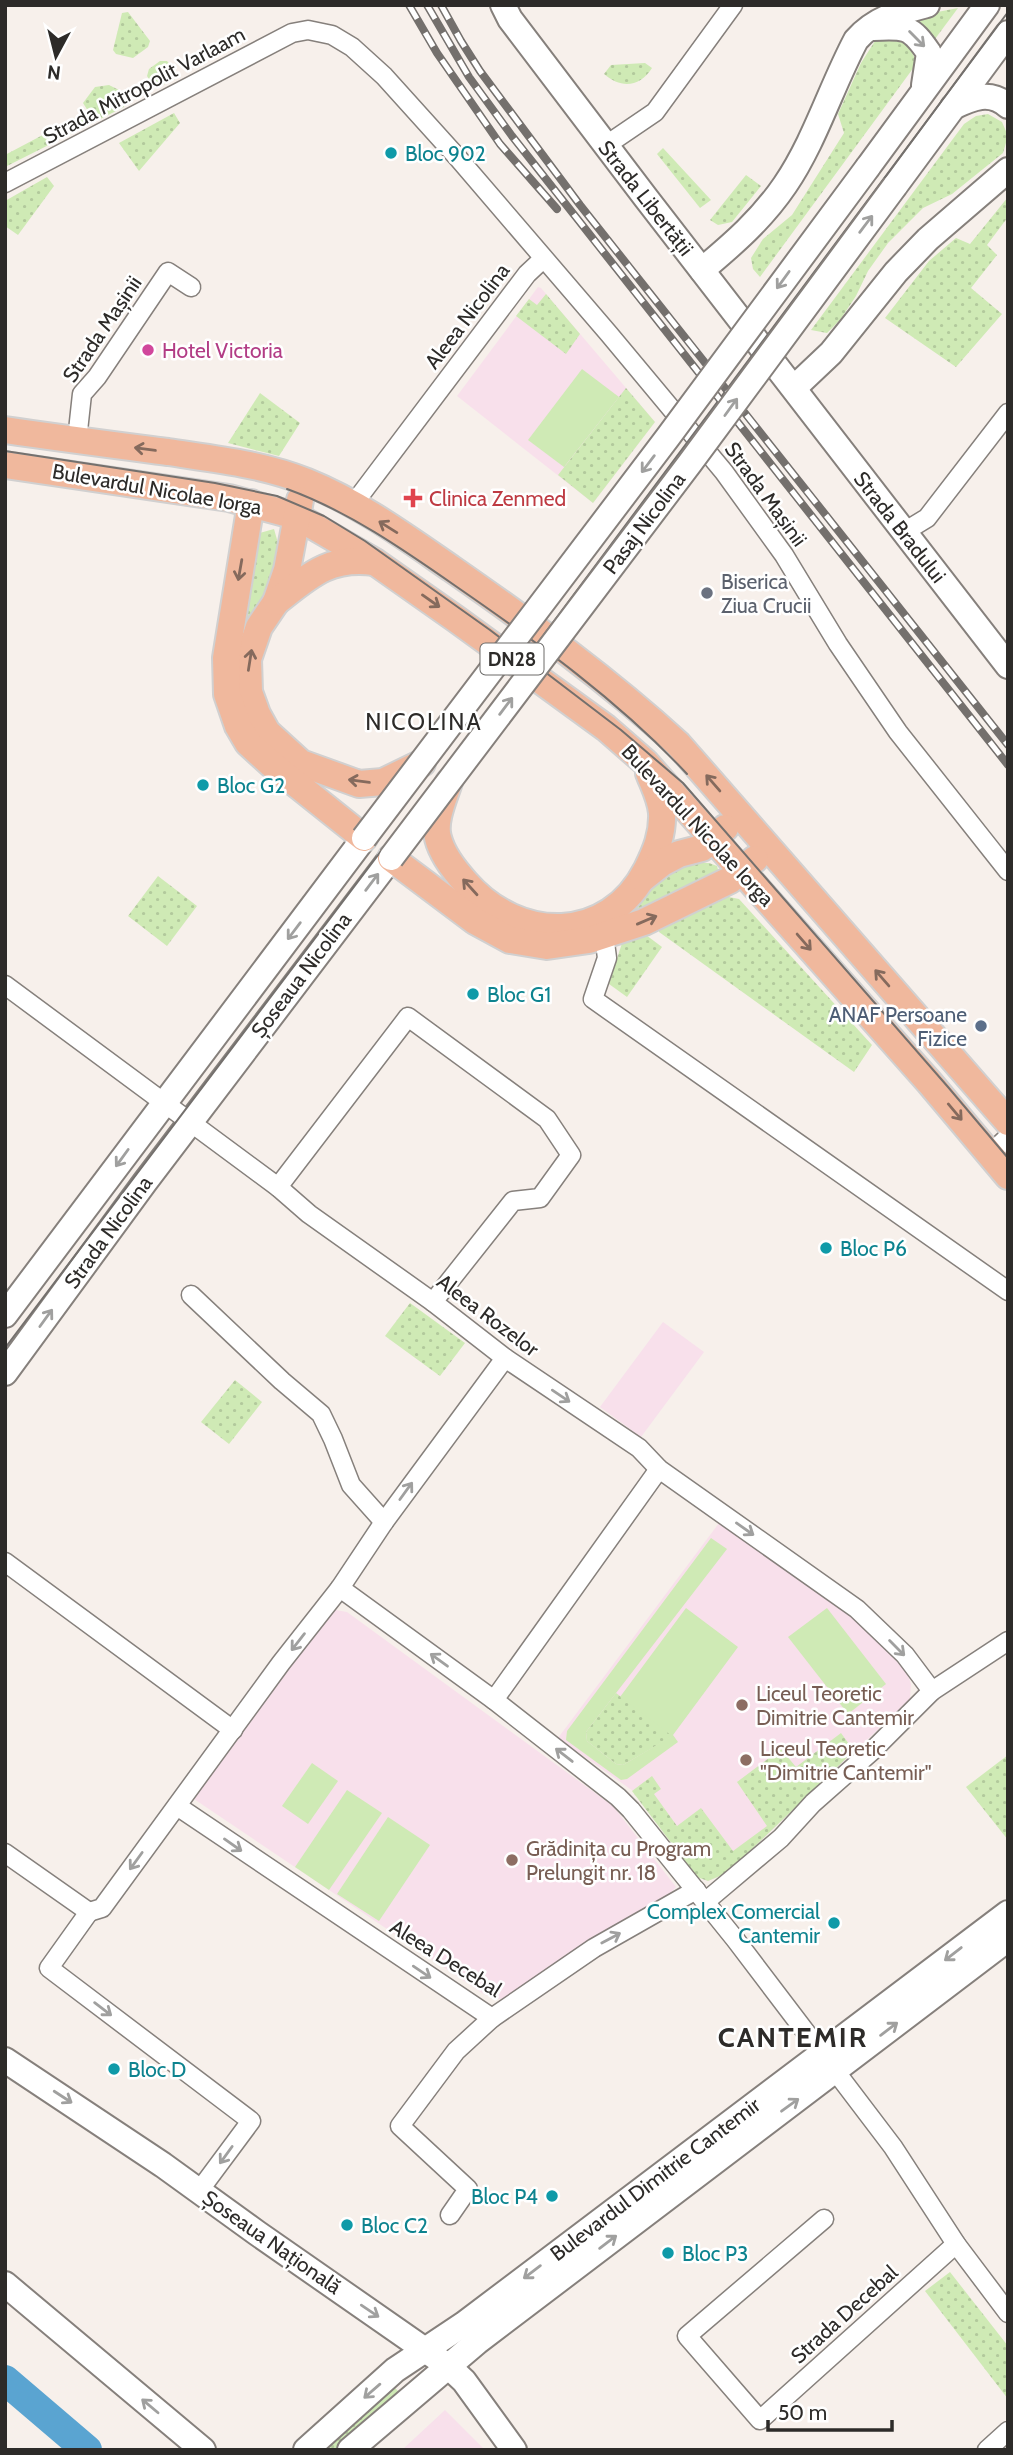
<svg xmlns="http://www.w3.org/2000/svg" width="1013" height="2455" font-family="Cabin,sans-serif">
	<style>
		.education { fill: #f8e0eb }
		.grass { fill: url(#grass-dots) }
		.pitch { fill: #cfeab5 }
		.lines { fill: none; stroke-linecap: round; stroke-linejoin: round }
		.river { stroke: #5aa4d1; stroke-width: 30 }
		.street-casing { stroke: #86807c; stroke-width: 21 }
		.secondary-casing { stroke: #86807c; stroke-width: 28 }
		.primary-casing { stroke: #d1d0d0; stroke-width: 30 }
		.street { stroke: #fff; stroke-width: 18 }
		.secondary { stroke: #fff; stroke-width: 24 }
		.primary { stroke: #f0b89d; stroke-width: 26 }
		.tram { stroke: #74706d; stroke-width: 2 }
		.rail-casing { stroke: #74706d; stroke-width: 8 }
		.rail { stroke: #fff; stroke-width: 5; stroke-dasharray: 16; stroke-linecap: butt }
		.secondary-bridge-casing { stroke: #86807c; stroke-width: 28; stroke-linecap: butt }
		.secondary-bridge { stroke: #fff; stroke-width: 24 }
		.oneway { stroke: #a0a09f }
		.oneway2 { stroke: #856a5d }
		.culture-dot { fill: #0f9aa8; stroke: #fff; stroke-width: 2.5 }
		.hotel-dot { fill: #d1479c; stroke: #fff; stroke-width: 2.5 }
		.health-dot { fill: #e0444e; stroke: #fff; stroke-width: 2.5 }
		.worship-dot { fill: #6b7280; stroke: #fff; stroke-width: 2.5 }
		.service-dot { fill: #5c6f8a; stroke: #fff; stroke-width: 2.5 }
		.education-dot { fill: #8d6e63; stroke: #fff; stroke-width: 2.5 }
		.labels { text-anchor: middle; dominant-baseline: central; stroke-width: 5; stroke-linejoin: round; paint-order: stroke }
		.shield { fill: #fff; stroke: #6c6b69; stroke-width: 2 }
		.shield-label { font-size: 19px; font-weight: bold; fill: #2d2b29 }
		.street-label { font-size: 21px; fill: #2d2b29; stroke: #fff }
		.culture-label { font-size: 21px; fill: #0d838f; stroke: #fff; text-anchor: start }
		.hotel-label { font-size: 21px; fill: #b23c85; stroke: #fff; text-anchor: start }
		.health-label { font-size: 21px; fill: #be3a42; stroke: #fff; text-anchor: start }
		.worship-label { font-size: 21px; fill: #5b616d; stroke: #fff; text-anchor: start }
		.service-label { font-size: 21px; fill: #4e5e75; stroke: #fff; text-anchor: end }
		.education-label { font-size: 21px; fill: #785e54; stroke: #fff; text-anchor: start }
		.neighbourhood-label { font-size: 23px; letter-spacing: 2px; fill: #2d2b29; stroke: #fff }
		.district-label { font-size: 28px; font-weight: bold; letter-spacing: 2px; fill: #2d2b29; stroke: #fff }
	</style>
	<defs>
		<pattern id="grass-dots" width="8" height="8" patternUnits="userSpaceOnUse" patternTransform="scale(1.75)"><rect width="8" height="8" fill="#cfeab5"/><path d="M2 2h.1M6 6h.1" fill="none" stroke="#b2c99c" stroke-width="1.8" stroke-linecap="round"/></pattern>
	</defs>
	<rect width="100%" height="100%" fill="#f7f0eb"/>
	<g class="education">
		<polygon points="538,287 541,288 655,422 593,503 457,396"/>
		<polygon points="663,1322 704,1352 641,1437 600,1407"/>
		<polygon points="722,1519 865,1626 894,1653 907,1672 911,1684 910,1699 727,1873 708,1881 697,1877 633,1791 558,1738"/>
		<polygon points="336,1610 347,1612 613,1806 676,1887 657,1907 516,1997 499,1999 485,1995 194,1799 328,1616"/>
		<polygon points="445,2410 485,2450 402,2450"/>
	</g>
	<g class="grass">
		<polygon points="958,8 935,39 917,20 917,16"/>
		<polygon points="128,12 150,41 148,47 133,58 116,54 113,50 122,13"/>
		<polygon points="894,38 909,46 917,63 760,277 753,269 751,258 763,239 792,215 844,133 838,114 861,63 875,41"/>
		<polygon points="160,61 167,61 178,75 177,78 157,88 153,86 147,76 149,69"/>
		<path d="M645,63l7,5c-12,19 -31,21 -48,6l7,-9z"/>
		<polygon points="109,85 119,90 124,107 5,167 5,155 88,111 83,103 95,87"/>
		<polygon points="174,113 180,123 139,171 119,143"/>
		<polygon points="988,114 1002,122 1008,136 1003,153 952,194 923,208 888,243 868,271 856,296 840,320 827,333 811,330 964,124 976,116"/>
		<polygon points="663,148 711,200 700,208 657,154"/>
		<polygon points="746,175 761,186 732,222 718,225 710,220"/>
		<polygon points="47,177 54,186 18,235 5,226 5,201"/>
		<polygon points="1008,197 1008,217 987,245 997,255 971,288 1002,314 956,367 885,318 929,261 956,238 970,244"/>
		<polygon points="546,294 580,334 566,354 516,316 529,299 537,305"/>
		<polygon points="626,388 655,422 593,503 558,475"/>
		<polygon points="260,393 300,423 279,456 228,443"/>
		<polygon points="274,529 280,550 279,569 247,623 242,621 256,534"/>
		<path d="M693,863h16l8,3 2,7 -87,43 -1,-3c19,-23 33,-40 62,-50z"/>
		<polygon points="158,876 197,906 167,946 128,916"/>
		<polygon points="724,896 739,899 872,1045 854,1072 659,932 660,924"/>
		<polygon points="642,932 662,947 627,997 609,984 622,943"/>
		<polygon points="410,1303 465,1343 440,1376 385,1336"/>
		<polygon points="235,1380 262,1402 229,1444 201,1422"/>
		<polygon points="616,1693 673,1736 623,1765 616,1764 587,1741 586,1732"/>
		<polygon points="841,1733 854,1751 727,1873 708,1881 697,1877 632,1791 652,1776 661,1789 654,1794 677,1826 701,1808 733,1851 767,1826 737,1782 781,1749 796,1767"/>
		<polygon points="1008,1755 1008,1840 966,1787"/>
		<polygon points="950,2272 1008,2346 1008,2399 925,2291"/>
		<polygon points="394,2387 401,2394 337,2450 322,2450"/>
	</g>
	<g class="pitch">
		<polygon points="582,369 619,397 564,467 528,440"/>
		<polygon points="711,1538 727,1549 586,1732 587,1741 616,1764 623,1765 672,1736 620,1697 686,1608 738,1647 673,1735 678,1742 627,1779 621,1780 566,1740 567,1731"/>
		<polygon points="827,1608 886,1684 848,1714 788,1637"/>
		<polygon points="312,1763 338,1781 308,1824 282,1806"/>
		<polygon points="347,1790 382,1813 329,1890 295,1867"/>
		<polygon points="388,1817 430,1845 379,1921 337,1894"/>
	</g>
	<g class="lines">
		<polyline class="river" points="5,2380 87,2450"/>
		<defs>
			<g id="street">
				<polyline points="605,146 655,112 733,5"/>
				<polyline points="5,183 292,33 308,30 332,35 352,47 384,76 458,158 609,334 724,472 784,555 838,644 898,732 1008,871"/>
				<polyline points="77,440 82,394 97,377 168,272 191,287"/>
				<polyline points="352,506 527,274 543,259"/>
				<polyline points="904,532 927,518 1008,413"/>
				<polyline points="604,935 607,958 593,999 1008,1291"/>
				<polyline points="5,985 278,1187 309,1214 433,1302 505,1358 639,1448 659,1469 857,1609 905,1655 932,1691"/>
				<polyline points="990,1154 1008,1137"/>
				<polyline points="278,1187 408,1017 547,1119 571,1155 540,1198 513,1201 433,1302"/>
				<polyline points="191,1295 282,1381 321,1414 333,1439 351,1485 384,1522"/>
				<polyline points="5,1562 233,1730"/>
				<polyline points="340,1588 494,1700 618,1797 631,1810 735,1939 893,2147 956,2244 1008,2313"/>
				<polyline points="494,1700 659,1469"/>
				<polyline points="177,1806 492,2018 594,1948 696,1890"/>
				<polyline points="5,1853 89,1912"/>
				<polyline points="705,1902 781,1838 813,1803 872,1751 932,1691 1008,1641"/>
				<polyline points="89,1912 102,1908 281,1663 340,1588 384,1522 505,1358"/>
				<polyline points="89,1912 49,1968 251,2121 199,2191"/>
				<polyline points="450,2215 468,2189 400,2126 456,2051 492,2018"/>
				<polyline points="824,2219 687,2336 760,2420 956,2244"/>
				<polyline points="987,2450 1008,2431"/>
			</g>
			<g id="secondary">
				<polyline points="503,5 510,19 646,198 1008,666"/>
				<path d="M873,28c32,-2 38,-2 56,25l-5,32"/>
				<path d="M953,107c19,-9 37,-17 55,-1"/>
				<polyline points="868,167 987,5"/>
				<polyline points="895,186 1008,33"/>
				<path d="M702,270c31,-26 60,-51 83,-85 30,-44 46,-98 71,-145 19,-22 44,-28 71,-35"/>
				<polyline points="794,388 831,353 896,272 928,239 1008,170"/>
				<polyline points="5,1315 364,838"/>
				<polyline points="5,1373 145,1182 391,858"/>
				<polyline points="5,2060 163,2165 257,2233 448,2366 464,2381 514,2450"/>
				<polyline points="5,2284 203,2450"/>
				<polyline points="306,2450 395,2370 464,2324 1008,1913"/>
				<polyline points="350,2450 477,2342 1008,1939"/>
			</g>
			<g id="primary">
				<path d="M5,430c54,8 109,15 163,22 46,7 95,12 139,30 52,21 100,56 145,87 79,55 156,111 226,175l330,378"/>
				<polyline points="5,465 229,498 296,516 375,562 456,619 606,728 645,762 929,1082 1008,1176"/>
				<polyline points="300,500 287,570 276,602 259,627 248,659 249,692 257,714 267,732 301,763 359,784 383,782 422,763"/>
				<polyline points="251,503 226,658 227,694 238,726 248,743 270,763 364,838"/>
				<path d="M276,602c33,-26 53,-46 98,-40"/>
				<path d="M449,782c-5,16 -16,39 -11,56 4,16 18,34 28,45 53,60 142,62 181,-14 9,-18 16,-35 15,-56 -1,-14 -8,-27 -13,-40"/>
				<polyline points="391,858 475,921 510,940 547,946 589,940 644,922 730,880 755,859"/>
				<polyline points="643,878 662,863 679,854 702,848 725,828"/>
			</g>
		</defs>
		<use href="#street" class="street-casing"/>
		<use href="#secondary" class="secondary-casing"/>
		<use href="#primary" class="primary-casing"/>
		<use href="#street" class="street"/>
		<use href="#secondary" class="secondary"/>
		<use href="#primary" class="primary"/>
		<g class="tram">
			<polyline points="5,451 215,483 277,496 324,516 365,541 490,630 621,730 683,783 948,1087 1008,1158"/>
			<path d="M287,489c61,22 117,61 170,98 81,56 162,114 230,187"/>
			<polyline points="5,1348 490,707 1008,12"/>
		</g>
		<defs>
			<g id="rail">
				<polyline points="409,5 437,53 500,144 557,209"/>
				<polyline points="427,5 469,77 512,136 1008,765"/>
				<polyline points="441,5 461,41 480,71 580,205 1008,745"/>
			</g>
		</defs>
		<use href="#rail" class="rail-casing"/>
		<use href="#rail" class="rail"/>
		<defs>
			<g id="secondary-bridge">
				<polyline points="364,838 668,437 868,167"/>
				<polyline points="391,858 690,463 895,186"/>
			</g>
		</defs>
		<use href="#secondary-bridge" class="secondary-bridge-casing"/>
		<use href="#secondary-bridge" class="secondary-bridge"/>
	</g>
	<defs><path id="oneway-shaft" d="M-6 0H5M1.5-3L5.5 0L1.5 3" fill="none" stroke-width="1.6" stroke-linecap="round" stroke-linejoin="round" transform="scale(1.75)"/></defs>
	<g class="oneway">
		<use href="#oneway-shaft" transform="translate(917 39) rotate(45)"/>
		<use href="#oneway-shaft" transform="translate(866 224) rotate(-53)"/>
		<use href="#oneway-shaft" transform="translate(783 280) rotate(126)"/>
		<use href="#oneway-shaft" transform="translate(731 407) rotate(-54)"/>
		<use href="#oneway-shaft" transform="translate(648 464) rotate(127)"/>
		<use href="#oneway-shaft" transform="translate(506 706) rotate(-53)"/>
		<use href="#oneway-shaft" transform="translate(372 882) rotate(-53)"/>
		<use href="#oneway-shaft" transform="translate(294 931) rotate(127)"/>
		<use href="#oneway-shaft" transform="translate(122 1158) rotate(126)"/>
		<use href="#oneway-shaft" transform="translate(46 1318) rotate(-54)"/>
		<use href="#oneway-shaft" transform="translate(561 1396) rotate(34)"/>
		<use href="#oneway-shaft" transform="translate(406 1491) rotate(-54)"/>
		<use href="#oneway-shaft" transform="translate(745 1529) rotate(35)"/>
		<use href="#oneway-shaft" transform="translate(298 1642) rotate(128)"/>
		<use href="#oneway-shaft" transform="translate(897 1648) rotate(45)"/>
		<use href="#oneway-shaft" transform="translate(439 1660) rotate(-144)"/>
		<use href="#oneway-shaft" transform="translate(564 1755) rotate(-142)"/>
		<use href="#oneway-shaft" transform="translate(233 1845) rotate(35)"/>
		<use href="#oneway-shaft" transform="translate(136 1861) rotate(126)"/>
		<use href="#oneway-shaft" transform="translate(611 1938) rotate(-28)"/>
		<use href="#oneway-shaft" transform="translate(953 1954) rotate(142)"/>
		<use href="#oneway-shaft" transform="translate(422 1972) rotate(34)"/>
		<use href="#oneway-shaft" transform="translate(103 2009) rotate(37)"/>
		<use href="#oneway-shaft" transform="translate(889 2029) rotate(-37)"/>
		<use href="#oneway-shaft" transform="translate(63 2097) rotate(33)"/>
		<use href="#oneway-shaft" transform="translate(790 2105) rotate(-36)"/>
		<use href="#oneway-shaft" transform="translate(226 2155) rotate(126)"/>
		<use href="#oneway-shaft" transform="translate(608 2242) rotate(-37)"/>
		<use href="#oneway-shaft" transform="translate(532 2272) rotate(143)"/>
		<use href="#oneway-shaft" transform="translate(370 2311) rotate(34)"/>
		<use href="#oneway-shaft" transform="translate(372 2391) rotate(139)"/>
		<use href="#oneway-shaft" transform="translate(150 2406) rotate(-140)"/>
	</g>
	<g class="oneway2">
		<use href="#oneway-shaft" transform="translate(145 449) rotate(-172)"/>
		<use href="#oneway-shaft" transform="translate(388 527) rotate(-148)"/>
		<use href="#oneway-shaft" transform="translate(240 570) rotate(100)"/>
		<use href="#oneway-shaft" transform="translate(431 601) rotate(35)"/>
		<use href="#oneway-shaft" transform="translate(250 660) rotate(-81)"/>
		<use href="#oneway-shaft" transform="translate(359 781) rotate(-172)"/>
		<use href="#oneway-shaft" transform="translate(713 783) rotate(-131)"/>
		<use href="#oneway-shaft" transform="translate(470 887) rotate(-132)"/>
		<use href="#oneway-shaft" transform="translate(647 920) rotate(-23)"/>
		<use href="#oneway-shaft" transform="translate(804 942) rotate(49)"/>
		<use href="#oneway-shaft" transform="translate(882 978) rotate(-131)"/>
		<use href="#oneway-shaft" transform="translate(955 1112) rotate(50)"/>
	</g>
	<g class="culture-dot">
		<circle cx="391" cy="153" r="7"/>
		<circle cx="203" cy="785" r="7"/>
		<circle cx="473" cy="994" r="7"/>
		<circle cx="826" cy="1248" r="7"/>
		<circle cx="834" cy="1923" r="7"/>
		<circle cx="114" cy="2069" r="7"/>
		<circle cx="552" cy="2196" r="7"/>
		<circle cx="347" cy="2225" r="7"/>
		<circle cx="668" cy="2253" r="7"/>
	</g>
	<circle class="hotel-dot" cx="148" cy="350" r="7"/>
	<path class="health-dot" d="M409.5 487.5h7v7h7v7h-7v7h-7v-7h-7v-7h7z"/>
	<circle class="worship-dot" cx="707" cy="593" r="7"/>
	<circle class="service-dot" cx="981" cy="1026" r="7"/>
	<g class="education-dot">
		<circle cx="742" cy="1705" r="7"/>
		<circle cx="746" cy="1760" r="7"/>
		<circle cx="512" cy="1860" r="7"/>
	</g>
	<g class="labels">
		<rect class="shield" x="480.5" y="643.5" width="63" height="31" rx="5"/>
		<g class="shield-label">
			<text x="512" y="659">DN28</text>
		</g>
		<g class="street-label">
			<text transform="translate(144 85) rotate(-28)">Strada Mitropolit Varlaam</text>
			<text transform="translate(646 198) rotate(52)">Strada Libertății</text>
			<text transform="translate(467 316) rotate(-53)">Aleea Nicolina</text>
			<text transform="translate(102 329) rotate(-56)">Strada Mașinii</text>
			<text transform="translate(157 489) rotate(10)">Bulevardul Nicolae Iorga</text>
			<text transform="translate(766 494) rotate(54)">Strada Mașinii</text>
			<text transform="translate(644 523) rotate(-53)">Pasaj Nicolina</text>
			<text transform="translate(900 527) rotate(52)">Strada Bradului</text>
			<text transform="translate(698 825) rotate(47)">Bulevardul Nicolae Iorga</text>
			<text transform="translate(301 975) rotate(-53)">Șoseaua Nicolina</text>
			<text transform="translate(108 1232) rotate(-54)">Strada Nicolina</text>
			<text transform="translate(488 1315) rotate(37)">Aleea Rozelor</text>
			<text transform="translate(446 1958) rotate(32)">Aleea Decebal</text>
			<text transform="translate(655 2179) rotate(-37)">Bulevardul Dimitrie Cantemir</text>
			<text transform="translate(272 2242) rotate(35)">Șoseaua Națională</text>
			<text transform="translate(844 2314) rotate(-42)">Strada Decebal</text>
		</g>
		<g class="culture-label">
			<text x="405" y="153">Bloc 902</text>
			<text x="217" y="785">Bloc G2</text>
			<text x="487" y="994">Bloc G1</text>
			<text x="840" y="1248">Bloc P6</text>
			<text x="820" y="1911" text-anchor="end">Complex Comercial<tspan x="820" dy="24">Cantemir</tspan></text>
			<text x="128" y="2069">Bloc D</text>
			<text x="538" y="2196" text-anchor="end">Bloc P4</text>
			<text x="361" y="2225">Bloc C2</text>
			<text x="682" y="2253">Bloc P3</text>
		</g>
		<g class="hotel-label">
			<text x="162" y="350">Hotel Victoria</text>
		</g>
		<g class="health-label">
			<text x="429" y="498">Clinica Zenmed</text>
		</g>
		<g class="worship-label">
			<text x="721" y="581">Biserica<tspan x="721" dy="24">Ziua Crucii</tspan></text>
		</g>
		<g class="service-label">
			<text x="967" y="1014">ANAF Persoane<tspan x="967" dy="24">Fizice</tspan></text>
		</g>
		<g class="education-label">
			<text x="756" y="1693">Liceul Teoretic<tspan x="756" dy="24">Dimitrie Cantemir</tspan></text>
			<text x="760" y="1748">Liceul Teoretic<tspan x="760" dy="24">"Dimitrie Cantemir"</tspan></text>
			<text x="526" y="1848">Grădinița cu Program<tspan x="526" dy="24">Prelungit nr. 18</tspan></text>
		</g>
		<g class="neighbourhood-label">
			<text x="424" y="722">NICOLINA</text>
		</g>
		<g class="district-label">
			<text x="793" y="2037">CANTEMIR</text>
		</g>
	</g>
	<rect width="1013" height="2455" fill="none" stroke="#2d2b29" stroke-width="14"/>
	<g transform="translate(56 56) rotate(187)" stroke="#ffffff" stroke-width="5" paint-order="stroke">
	<path d="M0-5L12 26L0 18L-12 26Z" fill="#2d2b29"/>
	<text y="-10" font-size="19" font-weight="bold" text-anchor="middle" fill="#2d2b29">N</text>
	</g>
	<path d="M768 2420v10h124v-10" fill="none" stroke="#2d2b29" stroke-width="3.5"/>
	<text x="778" y="2420" font-size="21" fill="#2d2b29" stroke="#ffffff" stroke-width="5" paint-order="stroke">50 m</text>
</svg>
